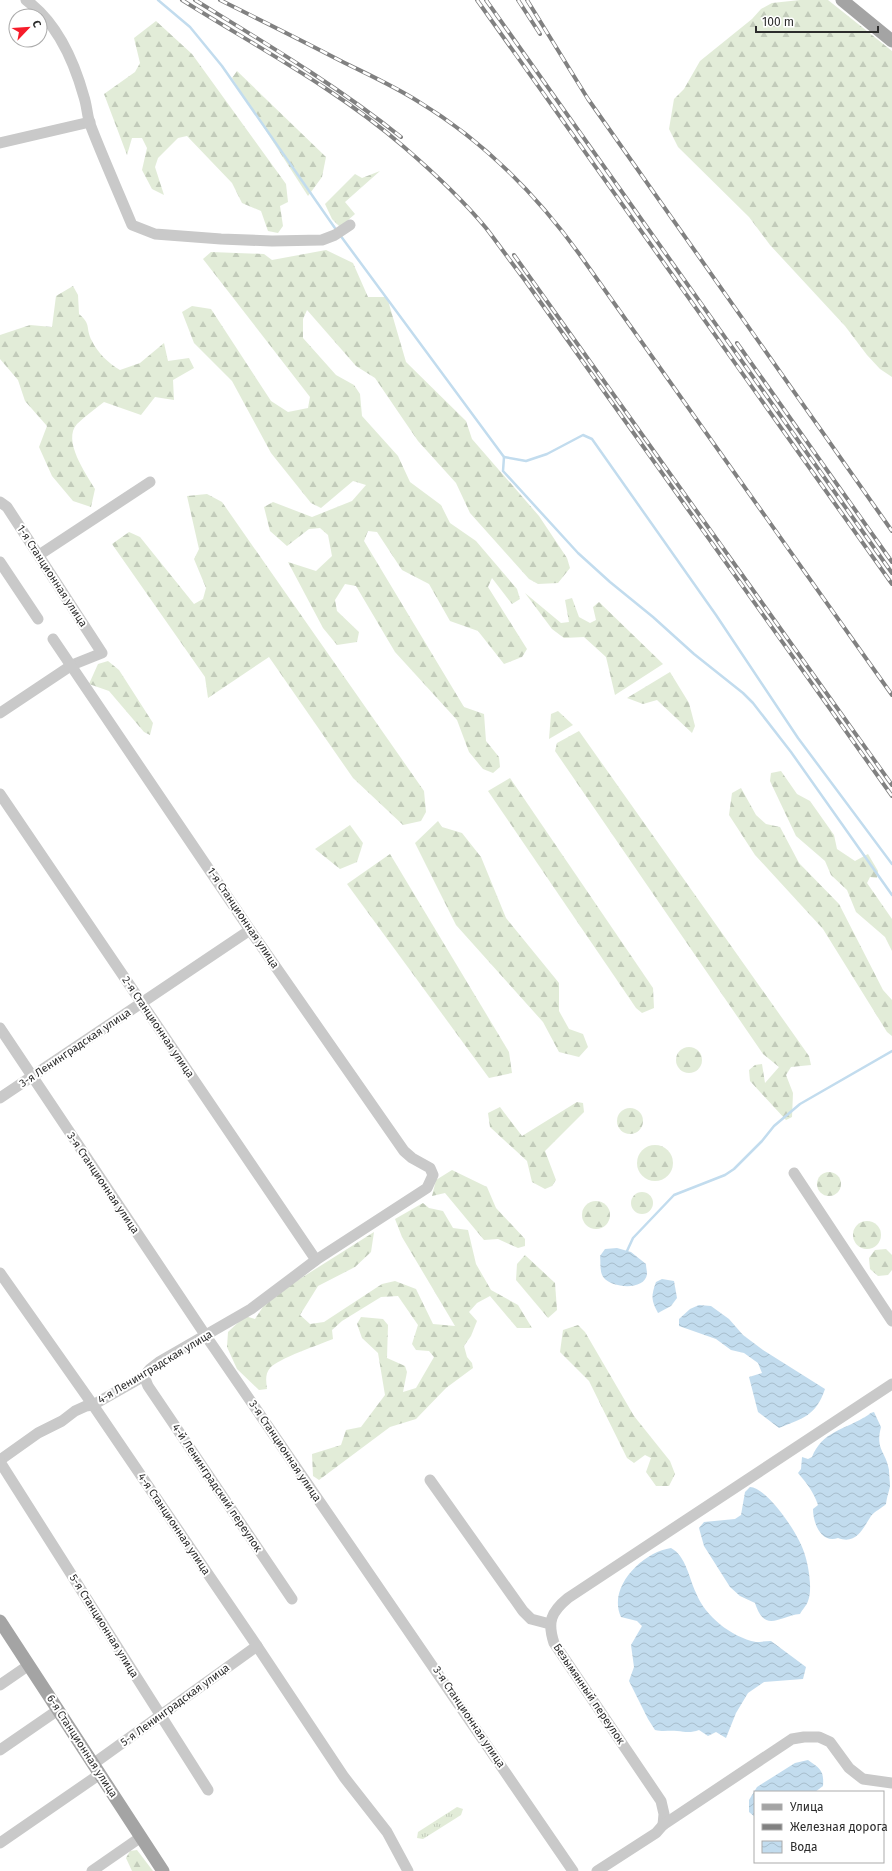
<svg xmlns="http://www.w3.org/2000/svg" width="892" height="1871" font-family="'Fira Sans',sans-serif">
	<style>
		.forest { fill: url(#forest-firs) }
		.park { fill: url(#park-tufts) }
		.water { fill: url(#water-waves) }
		.lines { fill: none; stroke-linecap: round; stroke-linejoin: round }
		.stream { stroke: #c2dcee; stroke-width: 2.5 }
		.minor { stroke: #c9c9c9; stroke-width: 11 }
		.major { stroke: #a4a4a4; stroke-width: 13 }
		.rail-casing { stroke: #818181; stroke-width: 4 }
		.rail { stroke: #fff; stroke-width: 2.5; stroke-dasharray: 8; stroke-linecap: butt }
		.labels { text-anchor: middle; dominant-baseline: central; stroke-width: 4; stroke-linejoin: round; paint-order: stroke }
		.street-label { font-size: 11px; fill: #2c2c2c; stroke: #fff }
	</style>
	<defs>
		<pattern id="forest-firs" width="22" height="20" patternUnits="userSpaceOnUse"><rect width="22" height="20" fill="#e2ecd8"/><path d="M5 1l3.5 6h-7zM16 11l3.5 6h-7z" fill="#c2cbba"/></pattern>
		<pattern id="park-tufts" width="24" height="20" patternUnits="userSpaceOnUse"><rect width="24" height="20" fill="#e2ecd8"/><path d="M3 7l-1-3M5 7V3M7 7l1-3M15 17l-1-3M17 17v-4M19 17l1-3" fill="none" stroke="#c2cbba"/></pattern>
		<pattern id="water-waves" width="16" height="10" patternUnits="userSpaceOnUse"><rect width="16" height="10" fill="#c2dcee"/><path d="M0 5q4-4 8 0t8 0" fill="none" stroke="#a7bdcc"/></pattern>
	</defs>
	<rect width="100%" height="100%" fill="#fff"/>
	<g class="forest">
		<polygon points="800,0 828,0 892,51 892,377 880,369 867,355 845,326 770,245 749,217 678,147 669,129 674,99 684,89 700,61 752,19 761,9 772,3"/>
		<polygon points="156,21 192,54 286,184 288,202 280,206 283,226 278,233 268,231 261,211 242,203 232,183 187,136 178,138 158,158 155,167 164,195 152,189 142,170 147,148 142,138 132,138 127,155 104,94 135,72 140,63 134,38"/>
		<polygon points="237,71 326,157 322,177 308,196 232,78"/>
		<polygon points="380,171 345,202 355,214 340,227 332,219 325,204 355,174 362,178"/>
		<polygon points="326,250 353,263 368,297 387,297 406,362 466,421 472,439 539,516 567,558 570,568 558,583 538,584 529,579 470,513 456,483 418,441 375,378 356,366 307,310 303,319 303,338 336,375 354,385 360,394 362,416 398,456 410,482 441,505 450,523 476,541 517,589 520,599 512,604 492,578 488,587 527,649 522,657 504,664 478,631 450,621 429,584 402,570 377,532 368,531 364,541 464,707 484,714 486,741 499,757 500,767 493,773 483,769 469,752 457,720 395,652 356,586 345,584 335,600 337,611 359,632 357,642 337,645 323,628 288,562 316,571 332,556 328,535 320,528 309,529 287,546 270,531 264,507 273,502 312,517 352,501 366,485 353,481 321,508 311,503 271,453 232,381 194,343 182,312 192,306 211,309 271,401 288,412 308,408 310,397 203,259 211,252 264,254 272,260"/>
		<path d="M73,286l5,9 1,19c13,11 6,14 13,27 5,11 17,23 28,29l20,-7 24,-20 4,18 21,-3 5,10 -21,12 1,20 -19,-3 -14,18 -37,-13c-9,7 -19,14 -27,22 -15,16 9,50 18,65l-4,18 -18,-6 -21,-25 -13,-29 8,-21 -22,-25 -7,-21 -18,-21v-24l30,-10 22,2 4,-31z"/>
		<polygon points="207,494 222,502 424,791 426,812 421,821 403,825 353,778 269,657 208,698 205,677 112,544 129,532 140,537 194,604 203,599 206,588 194,559 199,549 187,496"/>
		<polygon points="525,593 561,623 569,622 565,600 572,598 579,617 590,623 596,620 593,607 599,602 663,664 615,695 606,657 584,637 564,638 552,629"/>
		<polygon points="108,661 119,670 153,723 150,735 144,732 109,691 89,684 98,664"/>
		<polygon points="670,672 689,703 695,726 692,733 657,700 643,704 627,698"/>
		<polygon points="558,711 573,725 549,739 551,714"/>
		<polygon points="579,731 809,1056 811,1065 791,1067 786,1075 793,1093 792,1117 786,1120 750,1081 749,1070 755,1065 762,1064 765,1083 779,1067 763,1054 555,751 557,743"/>
		<polygon points="781,771 797,794 810,801 834,835 837,849 855,861 868,854 878,871 877,878 870,877 867,883 892,919 892,951 885,937 856,912 847,890 831,875 825,861 796,836 770,781 771,773"/>
		<polygon points="510,778 653,988 654,1008 642,1013 636,1008 488,791"/>
		<polygon points="741,788 756,815 766,824 780,827 799,863 839,904 883,990 892,1000 892,1036 887,1032 823,929 755,855 729,815 732,793"/>
		<polygon points="438,821 442,827 462,833 481,857 506,918 559,983 559,1011 569,1029 583,1034 588,1047 579,1057 559,1052 543,1022 456,925 415,843"/>
		<polygon points="350,825 363,843 357,862 340,869 315,849"/>
		<polygon points="390,854 509,1052 512,1073 489,1078 347,884"/>
		<circle cx="689" cy="1060" r="13"/>
		<polygon points="577,1102 583,1103 584,1112 545,1151 556,1180 552,1186 545,1189 532,1182 527,1161 490,1127 488,1113 500,1107 522,1136"/>
		<circle cx="630" cy="1121" r="13"/>
		<circle cx="655" cy="1163" r="18"/>
		<polygon points="452,1170 487,1187 496,1208 525,1239 525,1246 518,1248 498,1239 484,1240 445,1193 432,1196 436,1180"/>
		<circle cx="829" cy="1184" r="12"/>
		<circle cx="642" cy="1203" r="11"/>
		<circle cx="596" cy="1215" r="14"/>
		<path d="M423,1203l6,5 14,3 10,17 15,2 8,34 15,26 27,15 14,23h-15l-27,-32 -13,7 -8,9 8,9 -6,15 -7,10 3,11 5,6 1,5 -27,20 -30,31 -26,8 -71,53 -6,-4 -1,-22 29,-9 5,-15 15,-3 24,-32 -7,-42 -16,-15 -5,-14 4,-7 22,2 5,6 -1,33 18,8 2,6 -4,20 13,-4 18,-31 -5,-6 -13,-1 -4,-6 6,-19 -20,-29 -17,1 -39,24 -10,9 1,9c-12,5 -56,20 -63,29 -5,6 -4,13 -3,21l-8,1 -22,-21 -10,-22 1,-15 17,-16 10,3 13,-20 106,-67 -3,20 -16,15 -37,19 -18,29 10,9 14,-2 58,-38 13,-3 21,8 17,35 22,2 -53,-89 -7,-18z"/>
		<circle cx="867" cy="1235" r="14"/>
		<polygon points="886,1249 892,1255 892,1270 888,1275 878,1276 870,1269 869,1258 875,1250"/>
		<polygon points="525,1255 555,1283 557,1310 548,1318 516,1280 517,1264"/>
		<polygon points="578,1325 585,1332 634,1416 670,1461 675,1474 669,1486 656,1486 646,1472 651,1458 645,1455 634,1463 627,1458 589,1381 560,1352 563,1330"/>
		<polygon points="137,1850 153,1871 132,1871 126,1858 130,1851"/>
	</g>
	<polygon class="park" points="457,1807 463,1809 461,1815 423,1839 417,1838 418,1832"/>
	<g class="water">
		<path d="M617,1248l14,4 15,12c0,3 1,7 1,10 -2,17 -35,14 -43,4 -5,-6 -3,-15 -4,-22l5,-7z"/>
		<path d="M662,1279l12,2 3,17 -6,8 -13,7c-7,-13 -7,-17 -2,-31z"/>
		<path d="M699,1305l12,1 18,13 14,16 20,15 62,39c-9,27 -22,29 -46,39l-21,-16 -9,-35 13,-4 -4,-10 -14,-10 -13,-3 -15,-11 -37,-13v-7l11,-10z"/>
		<path d="M874,1412l7,15c-6,23 5,24 8,43 0,4 1,11 1,16 -1,6 -3,10 -4,18 -4,4 -11,7 -15,12 -8,12 -14,29 -33,22 -17,6 -25,-15 -25,-29l5,-4c-5,-14 -10,-20 -20,-32l3,-4 1,-12 6,2 4,-2c10,-25 31,-27 51,-39 5,-2 6,-5 11,-6z"/>
		<path d="M750,1487c18,1 49,48 54,65 4,11 9,37 4,49 -1,4 -6,9 -8,13 -21,2 -35,20 -45,-11l-15,-7 -10,-9 -26,-41 -5,-18 5,-6 31,-3 6,-4 4,-23z"/>
		<path d="M671,1548c15,8 18,30 25,45 9,23 35,44 60,49 4,0 10,-1 15,-1l35,26 -3,12 -39,3 -16,11 -12,20 -10,25 -10,-6 -8,4 -9,-6c-8,3 -13,2 -22,1 -8,-1 -13,1 -22,-1l-7,-11 -19,-38 5,-14 -3,-22 11,-19 -5,-5 -16,-4c-14,-30 22,-65 50,-69z"/>
		<path d="M808,1760c13,9 16,11 15,26l-8,6h-60v25l-6,-5v-12l8,-13 38,-24z"/>
	</g>
	<g class="lines">
		<g class="stream">
			<polyline points="158,0 190,27 222,66 337,231"/>
			<polyline points="340,235 504,457 503,471 578,553 610,582 653,617 694,654 743,693 753,703 791,752 892,895"/>
			<polyline points="504,457 526,461 547,454 583,435 592,439 716,615 798,738 892,864"/>
			<polyline points="627,1251 633,1238 674,1195 725,1175 734,1169 762,1141 774,1126 800,1104 892,1051"/>
		</g>
		<g class="minor">
			<path d="M26,0c32,23 48,61 58,97 3,9 3,18 6,27 13,34 28,67 42,101l23,9 66,5 51,2 50,-1 13,-5 15,-10"/>
			<polyline points="0,143 90,122"/>
			<polyline points="0,502 7,507 102,653 72,665 0,713"/>
			<polyline points="39,555 150,482"/>
			<polyline points="0,562 38,619"/>
			<polyline points="0,794 316,1260"/>
			<polyline points="0,1028 206,1336 573,1871"/>
			<polyline points="0,1098 250,930"/>
			<polyline points="794,1173 892,1321"/>
			<polyline points="0,1273 93,1405 257,1646 344,1777 387,1832 408,1871"/>
			<polyline points="144,1376 148,1386 292,1599"/>
			<polyline points="0,1460 38,1433 62,1421 75,1411 86,1406 93,1405 144,1376 150,1369 159,1362 251,1309 316,1260 427,1188 433,1175 430,1168 412,1158 404,1151 250,930 53,639"/>
			<polyline points="0,1462 208,1790"/>
			<polyline points="430,1480 523,1611 531,1619 550,1624"/>
			<polyline points="0,1685 29,1665"/>
			<polyline points="0,1750 58,1710"/>
			<polyline points="93,1764 257,1646"/>
			<path d="M663,1825l1,-11 -3,-13 -107,-158c-7,-21 -3,-31 14,-45l324,-214"/>
			<polyline points="0,1843 100,1774"/>
			<polyline points="92,1871 141,1837"/>
			<polyline points="597,1871 656,1833 663,1825 792,1739 804,1737 819,1737 830,1742 849,1768 863,1779 892,1783"/>
		</g>
		<g class="major">
			<polyline points="842,0 892,41"/>
			<polyline points="0,1621 163,1871"/>
		</g>
		<defs>
			<g id="rail">
				<path d="M182,0c75,47 155,89 222,147 29,25 58,52 82,81 13,17 25,34 38,51l368,517"/>
				<path d="M195,0c70,43 141,85 206,137"/>
				<path d="M220,0c40,20 81,40 121,61 26,13 53,25 78,41 63,38 117,92 161,153l312,440"/>
				<polyline points="477,0 892,584"/>
				<polyline points="486,0 892,573"/>
				<polyline points="518,0 540,34"/>
				<polyline points="527,0 588,99 892,531"/>
				<polyline points="514,255 892,785"/>
				<polyline points="737,343 892,562"/>
			</g>
		</defs>
		<use href="#rail" class="rail-casing"/>
		<use href="#rail" class="rail"/>
	</g>
	<g class="labels">
		<g class="street-label">
			<text transform="translate(52 576) rotate(57)">1-я Станционная улица</text>
			<text transform="translate(243 918) rotate(56)">1-я Станционная улица</text>
			<text transform="translate(158 1027) rotate(56)">2-я Станционная улица</text>
			<text transform="translate(75 1048) rotate(-34)">3-я Ленинградская улица</text>
			<text transform="translate(103 1183) rotate(56)">3-я Станционная улица</text>
			<text transform="translate(155 1367) rotate(-31)">4-я Ленинградская улица</text>
			<text transform="translate(285 1451) rotate(56)">3-я Станционная улица</text>
			<text transform="translate(217 1488) rotate(56)">4-й Ленинградский переулок</text>
			<text transform="translate(174 1524) rotate(56)">4-я Станционная улица</text>
			<text transform="translate(104 1626) rotate(58)">5-я Станционная улица</text>
			<text transform="translate(589 1694) rotate(56)">Безымянный переулок</text>
			<text transform="translate(175 1705) rotate(-36)">5-я Ленинградская улица</text>
			<text transform="translate(469 1717) rotate(56)">3-я Станционная улица</text>
			<text transform="translate(82 1746) rotate(57)">6-я Станционная улица</text>
		</g>
	</g>
	<rect x="754" y="1791" width="130" height="72" fill="#ffffff" stroke="#ababab"/>
	<rect x="762" y="1804" width="20" height="6" fill="#a4a4a4" stroke="#ababab"/>
	<text x="790" y="1811" font-size="12" fill="#2c2c2c">Улица</text>
	<rect x="762" y="1824" width="20" height="6" fill="#818181" stroke="#ababab"/>
	<text x="790" y="1831" font-size="12" fill="#2c2c2c">Железная дорога</text>
	<rect x="762" y="1841" width="20" height="12" fill="url(#water-waves)" stroke="#ababab"/>
	<text x="790" y="1851" font-size="12" fill="#2c2c2c">Вода</text>
	<g transform="translate(28 28) rotate(65)"><circle r="19" fill="#ffffff" stroke="#ababab"/>
	<path d="M0-3L7 15L0 10L-7 15Z" fill="#f61c2a"/>
	<text y="-6" font-size="11" font-weight="bold" text-anchor="middle" fill="#2c2c2c">С</text>
	</g>
	<path d="M756 26v6h122v-6" fill="none" stroke="#2c2c2c" stroke-width="2"/>
	<text x="762" y="26" font-size="12" fill="#2c2c2c" stroke="#ffffff" stroke-width="3" paint-order="stroke">100 m</text>
</svg>
